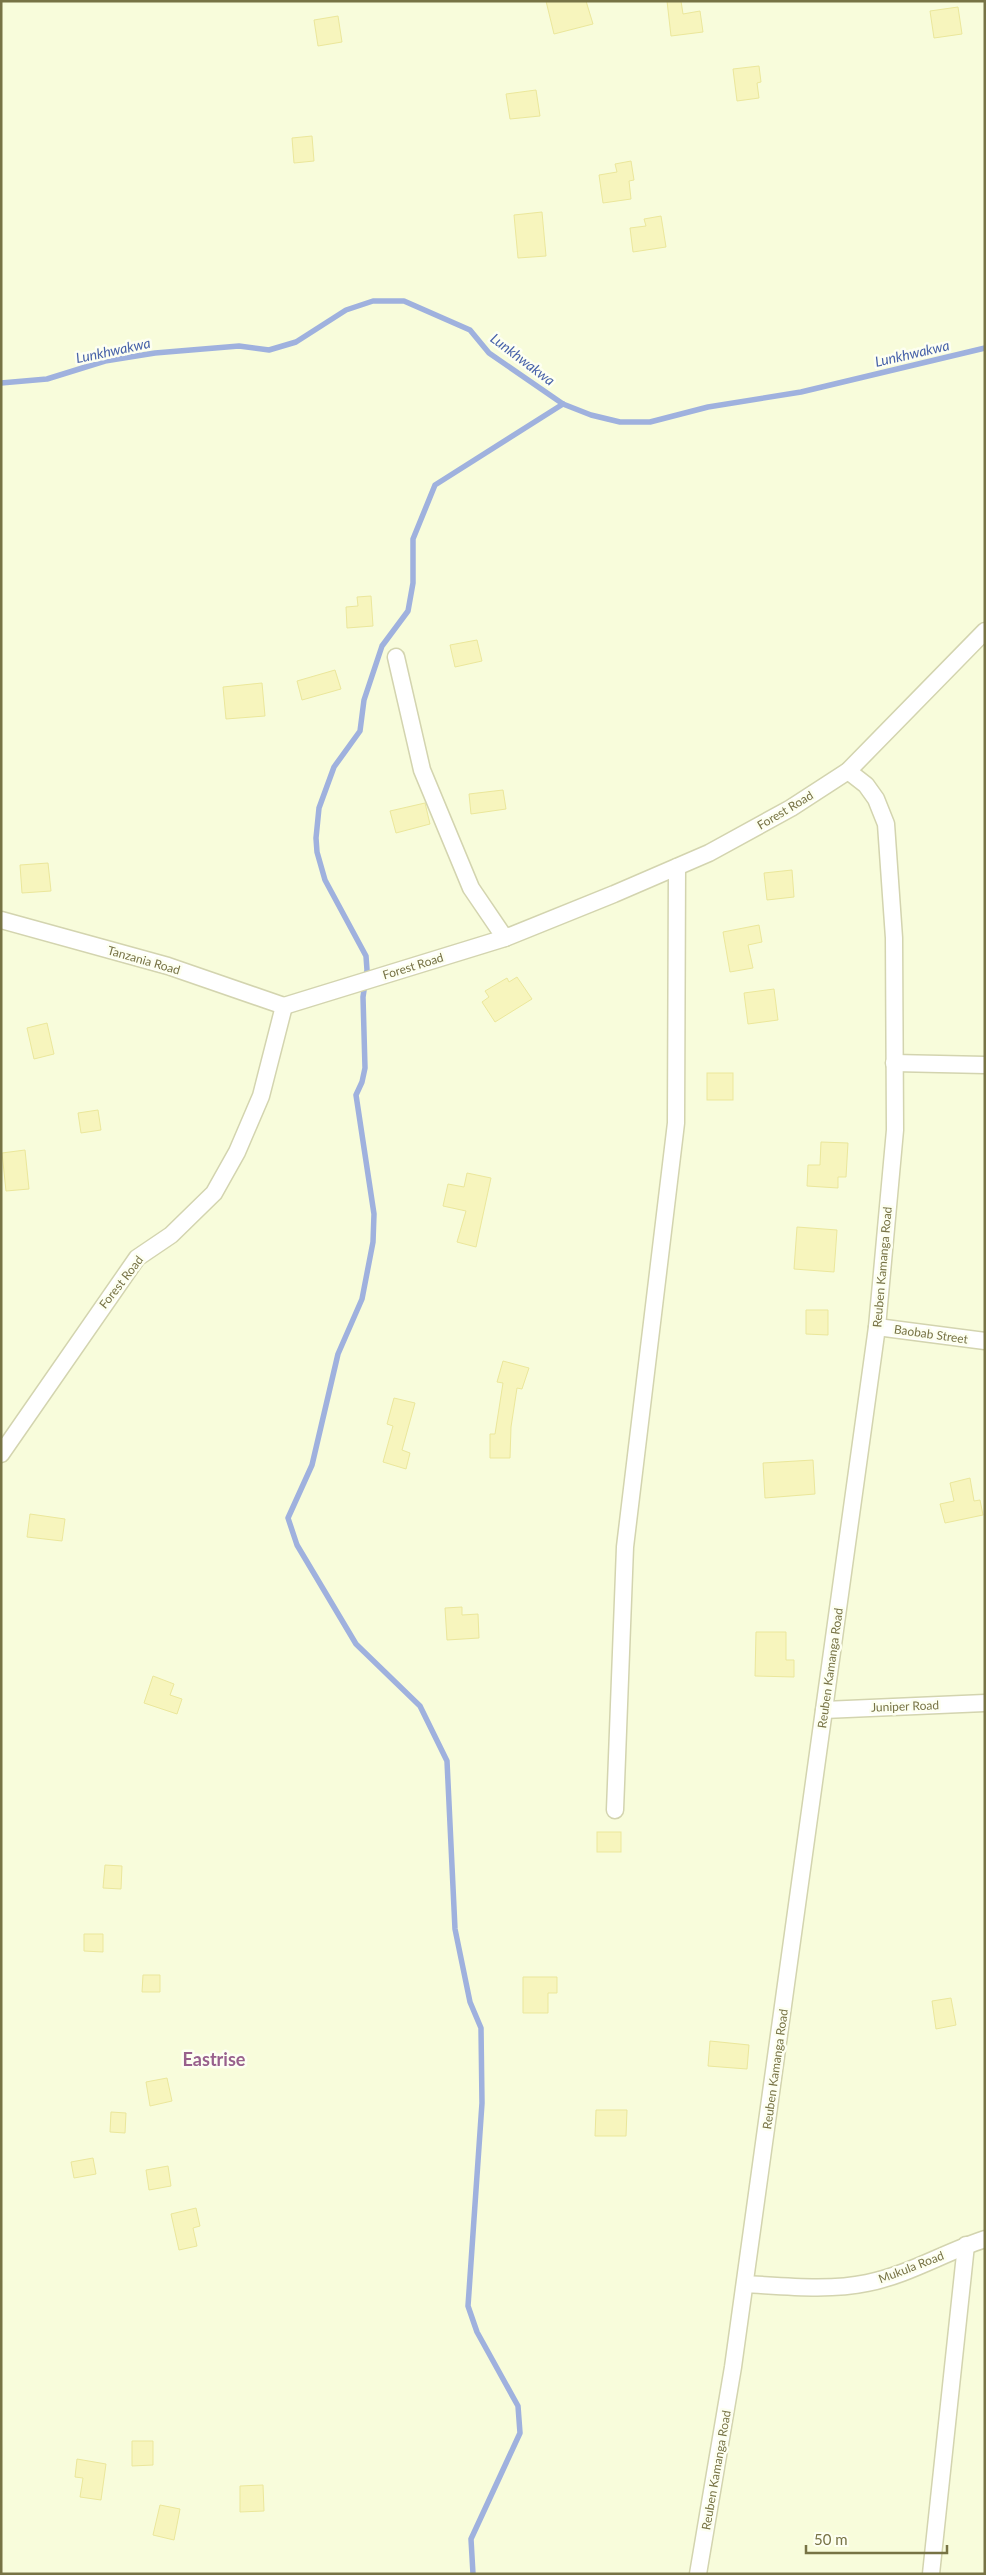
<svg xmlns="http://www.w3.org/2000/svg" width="986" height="2575" font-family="Lato,sans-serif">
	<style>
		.residential { fill: #f8fcdb }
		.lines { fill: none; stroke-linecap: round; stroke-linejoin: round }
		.stream { stroke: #9fb1de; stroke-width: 5.5 }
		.building { fill: #f7f5bd; stroke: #ebe79b }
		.street-casing { stroke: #d3d4af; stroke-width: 19 }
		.street { stroke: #fff; stroke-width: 16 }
		.labels { text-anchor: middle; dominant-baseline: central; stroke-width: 5; stroke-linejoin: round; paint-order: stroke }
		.street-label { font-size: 12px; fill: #777345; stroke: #fdfff1 }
		.water-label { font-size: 14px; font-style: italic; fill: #4762a9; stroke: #fdfff1 }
		.district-label { font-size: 18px; font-weight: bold; fill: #98608c; stroke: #fdfff1 }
	</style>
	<rect width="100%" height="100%" fill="#fbfee8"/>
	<rect class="residential" x="1" y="1" width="984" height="2573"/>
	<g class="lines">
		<g class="stream">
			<polyline points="1,383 47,379 105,361 155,353 239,346 269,350 296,342 346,310 373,301 404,301 470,330 489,353 563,404 591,415 620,422 650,422 708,407 801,392 985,348"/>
			<polyline points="473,2574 471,2539 520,2433 518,2406 477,2332 468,2306 482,2103 481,2028 470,2002 455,1929 447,1761 420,1706 356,1644 297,1545 288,1518 312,1465 338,1354 362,1299 373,1242 374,1214 356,1095 362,1082 365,1068 363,997 367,970 366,956 325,880 317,852 316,838 319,808 334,767 360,731 364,700 382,646 408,611 413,583 413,539 435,485 563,404"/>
		</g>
	</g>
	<g class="building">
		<polygon points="546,1 586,1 593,24 554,34"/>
		<polygon points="667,1 681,1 683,14 700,11 703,32 671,36"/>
		<polygon points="958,7 962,34 934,38 930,11"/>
		<polygon points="338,16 342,42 318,46 314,20"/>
		<polygon points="759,66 761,82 757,83 759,98 737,101 733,69"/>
		<polygon points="536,90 540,116 510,119 506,94"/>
		<polygon points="312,136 314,161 294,163 292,138"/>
		<polygon points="631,161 634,180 629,181 631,199 603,203 599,175 617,172 615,164"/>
		<polygon points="542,212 546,256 518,258 514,215"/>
		<polygon points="661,216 666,247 633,252 630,228 646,226 644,219"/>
		<polygon points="371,596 373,626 347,628 346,607 358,606 357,597"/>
		<polygon points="477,640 482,661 455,667 450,645"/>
		<polygon points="335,670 341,689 302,700 297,681"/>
		<polygon points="262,683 265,716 226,719 223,687"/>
		<polygon points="503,790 506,809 471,814 469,794"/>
		<polygon points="425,803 430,824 396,833 390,811"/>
		<polygon points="48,863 51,891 22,893 20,865"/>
		<polygon points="792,870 794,897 767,900 764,873"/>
		<polygon points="759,925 762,942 748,945 753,968 730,972 723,932"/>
		<polygon points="517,977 532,999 495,1022 482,1002 489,997 485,991 507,978 509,982"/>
		<polygon points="774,989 778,1020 748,1024 744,993"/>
		<polygon points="47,1023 54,1054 34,1059 27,1028"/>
		<rect x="707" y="1073" width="26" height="27"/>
		<polygon points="98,1110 101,1130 81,1133 78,1113"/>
		<polygon points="821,1142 848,1143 846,1177 838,1177 838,1188 807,1186 808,1165 820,1165"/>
		<polygon points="25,1150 29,1189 6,1191 2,1153"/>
		<polygon points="467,1173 491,1178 476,1247 457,1242 466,1211 443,1206 448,1184 464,1187"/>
		<polygon points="797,1227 837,1230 834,1272 794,1269"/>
		<polygon points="806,1310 828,1310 828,1335 806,1334"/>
		<polygon points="503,1361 529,1368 522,1389 517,1388 511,1427 510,1458 490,1458 490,1434 495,1434 503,1383 497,1382"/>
		<polygon points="394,1398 415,1403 402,1450 410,1453 406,1469 383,1462 393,1426 387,1424"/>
		<polygon points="813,1460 815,1494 765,1498 763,1463"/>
		<polygon points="970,1478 974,1501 980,1500 983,1515 945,1523 940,1504 954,1501 950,1483"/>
		<polygon points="30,1514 65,1519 62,1541 27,1537"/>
		<polygon points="462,1607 462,1615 478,1614 479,1638 447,1640 445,1608"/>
		<polygon points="756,1632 786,1632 786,1660 794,1660 794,1677 755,1676"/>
		<polygon points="153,1676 174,1684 170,1695 182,1699 177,1714 144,1703"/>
		<rect x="597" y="1832" width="24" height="20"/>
		<polygon points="105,1865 122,1866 121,1889 103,1888"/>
		<polygon points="84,1934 103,1934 103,1952 84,1951"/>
		<polygon points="143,1975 160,1975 160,1992 142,1992"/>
		<polygon points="523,1977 557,1977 557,1993 548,1993 548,2013 523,2013"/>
		<polygon points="951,1998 956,2025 936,2029 932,2001"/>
		<polygon points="710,2041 749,2045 747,2069 708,2066"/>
		<polygon points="167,2078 172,2101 150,2106 146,2082"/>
		<polygon points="596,2110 627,2110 626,2136 595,2136"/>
		<polygon points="111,2112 126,2113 125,2133 110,2132"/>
		<polygon points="93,2158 96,2174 74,2178 71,2162"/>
		<polygon points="168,2166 171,2186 149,2190 146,2170"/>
		<polygon points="196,2208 200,2226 193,2228 197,2246 179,2250 171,2214"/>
		<polygon points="132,2441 153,2441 153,2465 132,2466"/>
		<polygon points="77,2459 106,2464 101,2500 80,2497 83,2478 75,2477"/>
		<polygon points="263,2485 264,2511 240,2512 240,2486"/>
		<polygon points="160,2505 180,2509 174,2540 153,2535"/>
	</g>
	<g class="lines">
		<defs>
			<g id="street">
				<polyline points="396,657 422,770 471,888 505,938"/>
				<polyline points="1,920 168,966 284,1006"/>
				<polyline points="284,1006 505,938 614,894 709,853 791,808 848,771 985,631"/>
				<polyline points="894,1063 985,1065"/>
				<polyline points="877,1327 985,1341"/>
				<polyline points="1,1454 137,1258 171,1235 214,1193 237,1152 261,1096 284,1006"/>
				<polyline points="824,1710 985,1703"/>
				<polyline points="615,1810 625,1547 676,1123 677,867"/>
				<path d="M745,2284c38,2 85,7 122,-1 41,-8 78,-31 118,-44"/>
				<polyline points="698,2574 733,2367 877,1327 895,1130 894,938 886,824 876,799 866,785 848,771"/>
				<polyline points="931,2574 966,2245"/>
			</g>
		</defs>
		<use href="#street" class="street-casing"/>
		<use href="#street" class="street"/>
	</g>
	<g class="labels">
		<g class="street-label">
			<text transform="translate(785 810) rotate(-31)">Forest Road</text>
			<text transform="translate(144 960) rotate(16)">Tanzania Road</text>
			<text transform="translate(413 966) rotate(-17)">Forest Road</text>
			<text transform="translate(882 1267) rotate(-85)">Reuben Kamanga Road</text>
			<text transform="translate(121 1282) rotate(-52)">Forest Road</text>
			<text transform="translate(931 1334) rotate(8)">Baobab Street</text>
			<text transform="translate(830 1668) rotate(-82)">Reuben Kamanga Road</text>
			<text transform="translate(905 1706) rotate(-2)">Juniper Road</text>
			<text transform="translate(775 2069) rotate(-82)">Reuben Kamanga Road</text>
			<text transform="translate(911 2267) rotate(-21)">Mukula Road</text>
			<text transform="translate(716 2470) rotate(-80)">Reuben Kamanga Road</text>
		</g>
		<g class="water-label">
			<text transform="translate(113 350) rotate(-12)">Lunkhwakwa</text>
			<text transform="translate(912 353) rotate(-13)">Lunkhwakwa</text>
			<text transform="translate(523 359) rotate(37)">Lunkhwakwa</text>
		</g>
		<g class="district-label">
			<text x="214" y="2059">Eastrise</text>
		</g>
	</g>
	<rect width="986" height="2575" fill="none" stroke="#777345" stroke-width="5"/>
	<path d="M806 2545v8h141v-8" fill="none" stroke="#777345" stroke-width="2.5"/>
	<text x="814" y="2545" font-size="15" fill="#777345" stroke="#fdfff1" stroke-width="4" paint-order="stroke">50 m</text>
</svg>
